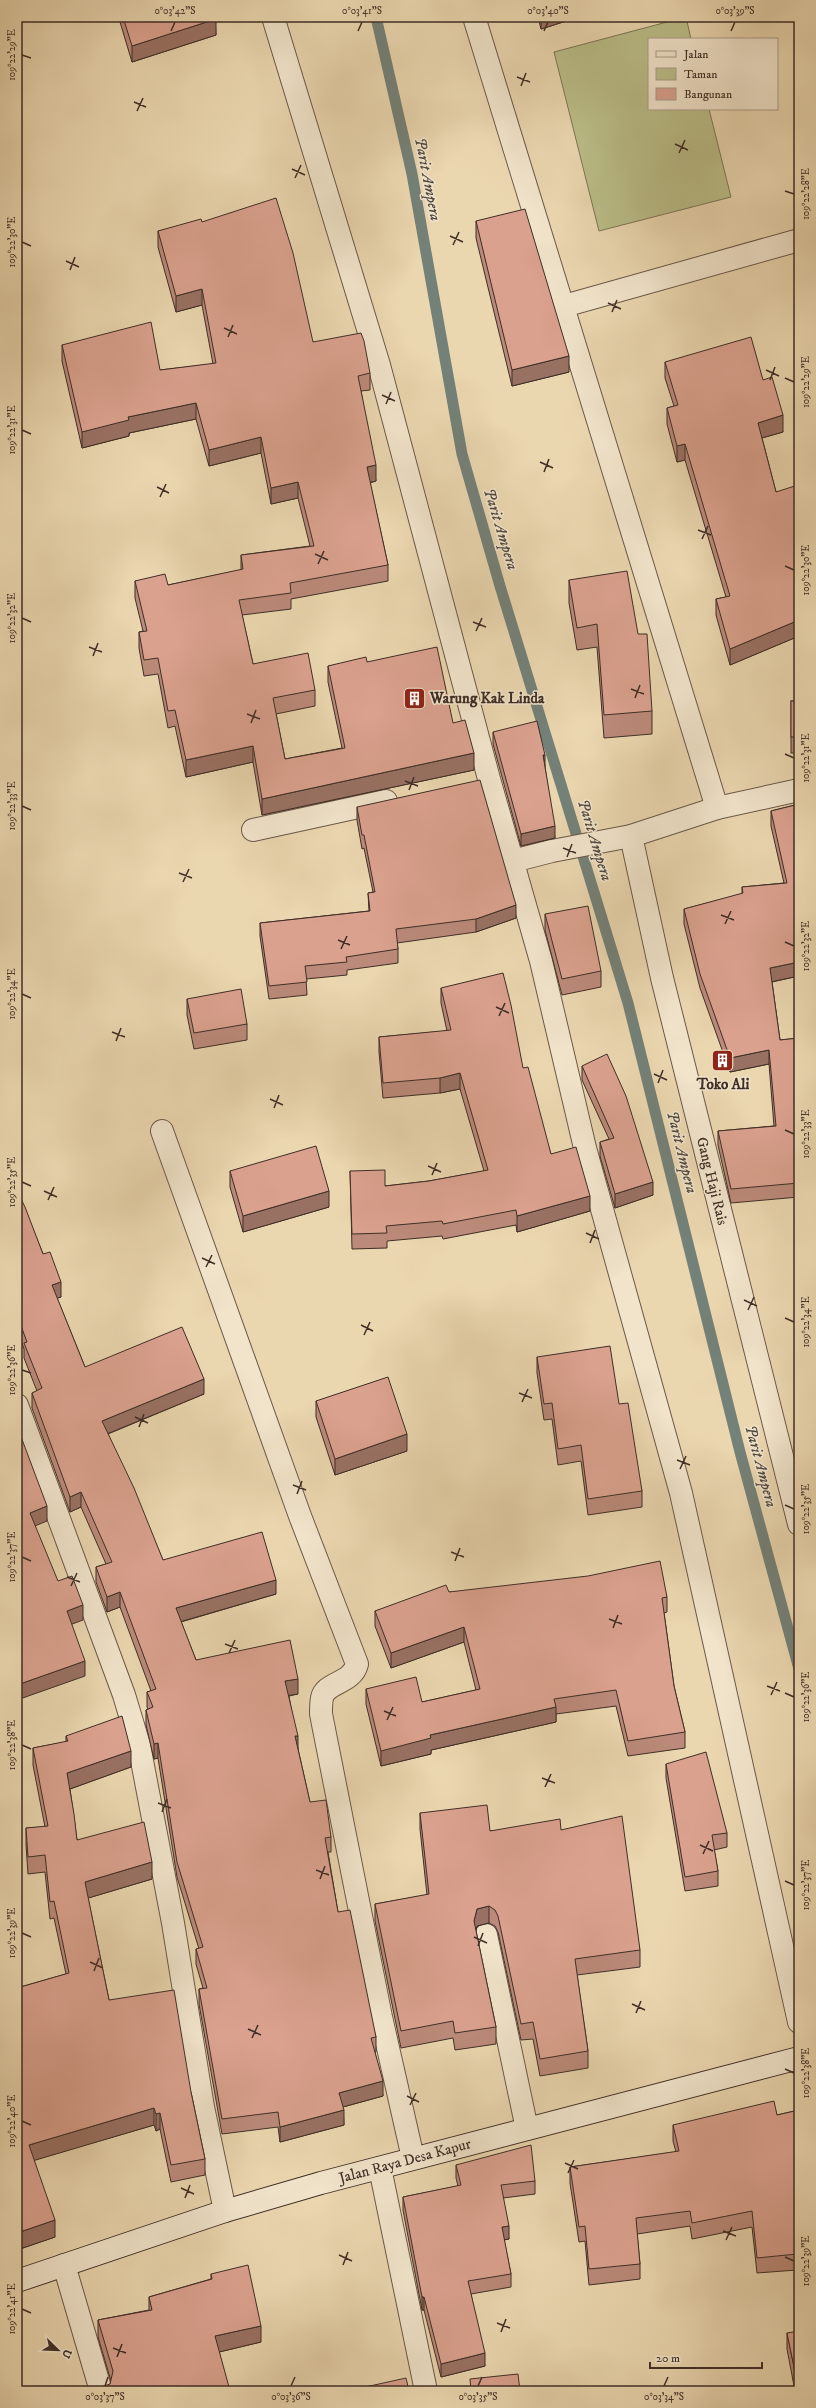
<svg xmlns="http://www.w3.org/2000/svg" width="816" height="2408" font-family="'IM FELL DW Pica',serif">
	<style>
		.green { fill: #babd88; stroke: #7c7657 }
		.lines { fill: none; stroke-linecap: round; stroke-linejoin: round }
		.stream { stroke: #748178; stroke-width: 11 }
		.street-casing { stroke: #6a5848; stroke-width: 24 }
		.secondary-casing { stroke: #3f2e26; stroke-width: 24 }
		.street { stroke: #f1e4cb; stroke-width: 22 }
		.secondary { stroke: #f1e4cb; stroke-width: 22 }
		.wall { fill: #bb8a7a; stroke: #3f2e26 }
		.shaded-wall { fill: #997163; stroke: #3f2e26 }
		.building { fill: #daa18e; stroke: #3f2e26 }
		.ticks { fill: none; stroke: #3f2e26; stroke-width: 1.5 }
		.labels { text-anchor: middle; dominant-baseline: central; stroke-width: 3; stroke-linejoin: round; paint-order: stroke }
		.poi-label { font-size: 15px; font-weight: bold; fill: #3f2e26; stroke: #f1e4cb; text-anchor: start }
		.street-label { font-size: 15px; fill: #3f2e26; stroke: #f1e4cb }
		.water-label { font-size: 16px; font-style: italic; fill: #514a41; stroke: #f1e4cb }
		.neatline { fill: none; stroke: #3f2e26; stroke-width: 1.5 }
		.ticks-label { font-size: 10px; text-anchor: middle; fill: #3f2e26 }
	</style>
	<rect width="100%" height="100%" fill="#ead6af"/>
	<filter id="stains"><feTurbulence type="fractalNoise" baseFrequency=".005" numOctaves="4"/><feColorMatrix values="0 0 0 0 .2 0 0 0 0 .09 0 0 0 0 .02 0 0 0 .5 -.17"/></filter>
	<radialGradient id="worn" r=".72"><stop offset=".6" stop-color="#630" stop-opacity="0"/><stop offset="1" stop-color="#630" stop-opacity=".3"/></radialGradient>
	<polygon class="green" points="686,17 691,39 649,39 649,109 709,109 731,197 599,231 554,52"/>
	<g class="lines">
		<polyline class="stream" points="376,17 412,174 462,454 500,586 628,1003 740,1452 799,1669"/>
		<defs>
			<g id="street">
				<polyline points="273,17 379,365 489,779 541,961 585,1148 681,1493 799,2022"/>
				<polyline points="474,17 717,808"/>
				<polyline points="564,306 799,240"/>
				<polyline points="253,830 386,801"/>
				<polyline points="631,836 662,978 799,1524"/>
				<polyline points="513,861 552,851 631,836 717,808 799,790"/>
				<path d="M162,1131l138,385 57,148c-5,20 -32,18 -35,34 -1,5 -1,11 -1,16l60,303 32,141"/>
				<polyline points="17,1405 124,1695 139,1745 173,1923 203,2107 225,2211"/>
				<polyline points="486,1935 527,2129"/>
				<polyline points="380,2168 426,2391"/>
				<polyline points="64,2265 101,2391"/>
			</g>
			<polyline id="secondary" points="17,2281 225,2211 321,2183 799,2058"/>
		</defs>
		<use href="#street" class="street-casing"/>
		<use href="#secondary" class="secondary-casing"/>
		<use href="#street" class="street"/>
		<use href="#secondary" class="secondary"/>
	</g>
	<g class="wall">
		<polygon points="120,17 215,17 216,35 132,62 120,22"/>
		<polygon points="538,17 579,17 541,29"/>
		<polygon points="476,221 569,372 512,386 476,238"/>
		<polygon points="202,222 313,342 370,373 370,390 361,391 376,481 370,483 388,565 388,581 291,599 291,609 242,615 253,664 315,690 315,706 276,714 285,759 342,748 328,682 328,666 367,662 453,723 474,770 262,815 253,762 186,777 175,726 168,728 158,674 144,676 139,648 139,632 143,631 135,598 135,581 168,585 241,570 241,555 310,546 298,498 271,504 261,453 209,466 196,419 129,433 129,436 82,448 62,361 62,345 160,370 213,364 202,305 176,312 158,247 158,231"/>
		<polygon points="665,362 763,380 783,432 762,438 776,492 799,488 799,636 730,665 716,615 716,599 726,597 685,460 677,462 667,424 667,408 674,406 665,378"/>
		<polygon points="569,580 652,711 652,734 604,738 597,647 577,650 569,603"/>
		<rect x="791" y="701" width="8" height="52"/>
		<polygon points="493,732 545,767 555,838 521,846 493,744"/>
		<polygon points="799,804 799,976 772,982 780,1040 799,1038 799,1197 731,1203 718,1145 718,1131 774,1126 769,1064 730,1072 700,988 684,924 684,909 742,894 742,887 784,883 771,826 771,811"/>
		<polygon points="357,807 516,918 476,932 397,943 398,949 398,963 347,970 347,975 306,979 307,995 269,999 260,936 260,923 369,911 368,893 373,892 364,848 362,849 357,820"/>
		<polygon points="545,914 601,971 601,987 562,995 545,930"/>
		<polygon points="441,988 523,1068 551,1154 590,1211 517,1232 516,1225 443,1239 442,1236 387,1241 387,1248 352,1249 350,1171 385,1186 429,1181 484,1171 460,1089 440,1093 383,1098 379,1052 379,1037 447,1031 441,1003"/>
		<polygon points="187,999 247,1024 247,1040 194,1049 187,1015"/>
		<polygon points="582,1066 653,1195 615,1208 600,1156 600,1142 609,1139 582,1080"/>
		<polygon points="230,1171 329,1207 243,1232 230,1187"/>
		<polygon points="17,1191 61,1297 57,1298 85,1367 204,1394 108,1434 163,1560 276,1594 181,1622 196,1660 298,1694 289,1696 298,1749 310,1802 331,1837 331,1852 328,1852 338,1912 376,2037 376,2052 375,2052 383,2096 343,2107 344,2125 280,2142 278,2127 222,2134 199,2004 199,1989 203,1988 196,1964 196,1949 199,1949 177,1877 158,1758 154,1759 146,1725 146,1710 148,1709 147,1707 147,1692 151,1691 120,1607 107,1612 96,1582 96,1567 106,1564 81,1507 70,1512 32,1408 32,1393 37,1391 24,1358 24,1349 17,1330"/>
		<polygon points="537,1357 619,1404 642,1491 642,1507 588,1515 581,1461 558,1465 552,1419 544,1420 537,1373"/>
		<polygon points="316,1401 407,1451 335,1475 316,1417"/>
		<polygon points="449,1592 667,1597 667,1612 664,1613 674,1686 685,1732 685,1748 628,1756 616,1706 556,1714 556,1722 431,1750 431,1754 381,1766 366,1704 366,1689 422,1702 476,1690 464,1642 391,1668 375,1626 375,1611"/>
		<polygon points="66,1736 131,1767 70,1789 77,1840 152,1879 88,1898 109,2000 191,2092 205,2159 205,2175 171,2182 160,2129 156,2131 154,2125 34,2160 55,2237 17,2250 17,1988 66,1974 54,1918 50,1919 45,1872 28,1874 26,1845 26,1828 45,1827 33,1765 33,1748 66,1742"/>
		<polygon points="666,1764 727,1833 727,1847 714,1850 718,1871 718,1886 685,1891 666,1778"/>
		<polygon points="420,1813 490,1831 561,1830 640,1950 640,1967 577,1975 588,2051 588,2068 540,2076 533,2039 521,2040 498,1932 495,1926 489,1923 477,1926 476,1931 496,2027 496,2044 455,2050 453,2038 401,2048 375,1921 375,1904 427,1895 420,1829"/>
		<polygon points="799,2110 799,2280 797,2270 757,2273 752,2227 692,2239 690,2226 637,2234 640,2264 640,2279 589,2285 585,2241 579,2242 570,2183 570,2167 676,2152 673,2141 673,2125 777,2115"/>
		<polygon points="456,2165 535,2181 535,2194 503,2198 509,2239 504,2240 511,2274 511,2287 471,2294 485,2366 441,2377 424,2310 422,2310 403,2210 403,2197 458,2186 456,2178"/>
		<polygon points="211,2274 261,2342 219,2352 229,2391 110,2384 111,2381 98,2337 98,2320 149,2310 149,2297 211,2279"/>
		<polygon points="787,2333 799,2391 795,2391 787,2349"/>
	</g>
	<g class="shaded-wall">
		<polygon points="541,17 579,17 541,29"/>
		<polygon points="216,19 216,35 132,62 132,46"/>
		<polygon points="202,289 202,305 176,312 176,296"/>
		<polygon points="569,356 569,372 512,386 512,370"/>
		<polygon points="196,403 196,419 129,433 129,436 82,448 82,432 128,417"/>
		<polygon points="783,415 783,432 758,439 758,423"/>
		<polygon points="261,437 261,453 209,466 209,450"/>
		<polygon points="685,444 685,460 677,462 677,446"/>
		<polygon points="376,465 376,481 367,483 367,467"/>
		<polygon points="298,482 298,498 271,504 271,488"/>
		<polygon points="799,620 799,636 730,665 730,649"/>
		<polygon points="253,746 253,762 186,777 186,760"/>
		<polygon points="474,753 474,770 262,815 262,799"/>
		<polygon points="543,755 545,755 545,767"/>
		<polygon points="555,826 555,838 521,846 521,834"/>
		<polygon points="516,905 516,918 476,932 476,919"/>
		<polygon points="799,962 799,976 770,982 770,968"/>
		<polygon points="769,1050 769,1064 730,1072 730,1058"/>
		<polygon points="460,1073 460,1089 440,1093 440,1078"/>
		<polygon points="653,1182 653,1195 615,1208 615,1194"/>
		<polygon points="329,1191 329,1207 243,1232 243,1216"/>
		<polygon points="590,1196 590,1211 517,1232 517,1216"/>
		<polygon points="61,1282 61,1297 52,1300 52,1285"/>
		<polygon points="204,1379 204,1394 102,1436 102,1421"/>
		<polygon points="407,1434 407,1451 335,1475 335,1459"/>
		<polygon points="81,1492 81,1507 70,1512 70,1497"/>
		<polygon points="47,1506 47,1521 30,1528 30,1513"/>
		<polygon points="276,1580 276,1594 176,1623 176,1608"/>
		<polygon points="120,1592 120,1607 107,1612 107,1597"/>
		<polygon points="83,1605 83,1620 67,1626 67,1611"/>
		<polygon points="464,1627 464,1642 391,1668 391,1653"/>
		<polygon points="85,1661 85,1676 17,1700 17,1685"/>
		<polygon points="298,1679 298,1694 285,1696 285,1681"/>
		<polygon points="556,1707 556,1722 431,1750 431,1754 381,1766 381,1751 430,1735"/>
		<polygon points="295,1736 298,1736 298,1751"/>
		<polygon points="158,1743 158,1758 154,1759 154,1744"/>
		<polygon points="131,1751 131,1767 67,1790 67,1773"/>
		<polygon points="152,1862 152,1879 85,1899 85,1882"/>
		<polygon points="489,1906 489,1923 477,1926 474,1937 474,1921 477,1909"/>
		<polygon points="383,2081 383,2096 339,2108 339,2093"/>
		<polygon points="154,2108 154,2125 29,2162 29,2145"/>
		<polygon points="344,2110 344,2125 280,2142 280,2127"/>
		<polygon points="160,2113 160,2129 156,2131 156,2114"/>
		<polygon points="55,2220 55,2237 17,2250 17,2233"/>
		<polygon points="509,2226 509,2239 502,2240 502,2227"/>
		<rect x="422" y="2297" width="2" height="13"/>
		<polygon points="261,2326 261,2342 215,2353 215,2336"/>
		<polygon points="485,2353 485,2366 441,2377 441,2364"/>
		<polygon points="229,2387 229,2391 216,2391 216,2390"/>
	</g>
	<g class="building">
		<polygon points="123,17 215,17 216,19 132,46"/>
		<polygon points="276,198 293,253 313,342 361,333 364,341 370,373 358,376 376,465 367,467 388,565 290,583 291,593 239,600 253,664 308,653 315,690 273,698 285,759 345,748 328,666 366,657 367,662 437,647 453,723 465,720 474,753 262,799 253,746 186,760 175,710 168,711 158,658 144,660 139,632 147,631 135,581 165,574 168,585 243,569 241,555 314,546 298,482 271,488 261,437 209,450 196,403 128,417 129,420 82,432 62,345 151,322 160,370 216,363 202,289 176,296 158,231 201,219 202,222"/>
		<polygon points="525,209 569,356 512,370 476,221"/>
		<polygon points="751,337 763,380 772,377 783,415 758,423 776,492 798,485 799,488 799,620 730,649 716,599 730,596 685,444 677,446 667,408 678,405 665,362"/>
		<polygon points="627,571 638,634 647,634 652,711 604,715 597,624 577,628 569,580"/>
		<rect x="791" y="701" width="8" height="36"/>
		<polygon points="537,721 545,755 543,755 555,826 521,834 493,732"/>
		<polygon points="480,780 516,905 476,919 396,929 398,949 346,957 347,962 305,966 307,982 269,986 260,923 370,911 368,893 375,892 364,835 362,835 357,807"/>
		<polygon points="799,804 799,962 770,968 780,1040 799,1038 799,1183 731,1189 718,1131 776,1126 769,1050 730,1058 700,974 684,909 743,893 742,887 787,883 771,811"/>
		<polygon points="588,906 601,971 562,979 545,914"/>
		<polygon points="503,973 511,1005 523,1068 528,1067 551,1154 576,1147 590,1196 517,1216 516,1210 443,1224 442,1221 386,1226 387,1233 352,1234 350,1171 385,1170 385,1186 429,1181 488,1170 460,1073 440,1078 383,1083 379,1037 451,1030 441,988"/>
		<polygon points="241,989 247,1024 194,1033 187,999"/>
		<polygon points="607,1054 626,1096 653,1182 615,1194 600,1142 614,1138 582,1066"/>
		<polygon points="316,1146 329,1191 243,1216 230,1171"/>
		<polygon points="17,1191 25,1207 43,1254 50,1252 61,1282 52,1285 85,1367 182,1327 204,1379 102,1421 134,1488 163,1560 262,1532 276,1580 176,1608 196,1660 290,1640 298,1679 285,1681 298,1736 295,1736 310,1802 326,1800 331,1837 325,1838 338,1912 350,1910 376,2037 371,2038 383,2081 339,2093 344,2110 280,2127 278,2112 222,2119 199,1989 207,1988 196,1949 203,1947 177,1862 158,1743 154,1744 146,1710 153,1707 147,1692 156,1689 120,1592 107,1597 96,1567 112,1562 81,1492 70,1497 32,1393 42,1388 24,1343 27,1342 17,1315"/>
		<polygon points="610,1346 619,1404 628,1403 642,1491 588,1499 581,1445 558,1449 552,1403 544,1404 537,1357"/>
		<polygon points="388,1377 407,1434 335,1459 316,1401"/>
		<polygon points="17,1426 47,1506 30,1513 58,1581 72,1576 83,1605 67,1611 85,1661 17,1685"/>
		<polygon points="660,1561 667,1597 662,1598 674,1686 685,1732 628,1741 616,1690 554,1699 556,1707 430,1735 431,1738 381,1751 366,1689 416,1677 422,1702 480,1689 464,1627 391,1653 375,1611 446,1585 449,1592 588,1576"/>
		<polygon points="122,1716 131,1751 67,1773 74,1814 77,1840 144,1822 152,1862 85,1882 109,2000 174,1990 191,2092 205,2159 171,2165 160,2113 156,2114 154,2108 29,2145 55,2220 17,2233 17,1988 69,1973 54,1901 50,1902 45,1855 28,1857 26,1828 48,1826 33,1748 68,1741 66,1736"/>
		<polygon points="706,1752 727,1833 712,1835 718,1871 685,1877 666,1764"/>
		<polygon points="487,1805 490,1831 560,1819 561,1830 622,1816 640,1950 575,1959 588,2051 540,2059 533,2022 521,2024 498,1916 495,1910 489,1906 477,1909 474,1921 496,2027 455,2033 453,2021 401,2031 375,1904 429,1894 420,1813"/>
		<polygon points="774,2101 777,2115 799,2110 799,2264 797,2254 757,2258 752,2211 692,2223 690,2211 636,2218 640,2264 589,2269 585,2226 579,2227 570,2167 679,2151 673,2125"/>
		<polygon points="531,2145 535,2181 501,2185 509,2226 502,2227 511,2274 468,2281 485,2353 441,2364 424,2297 422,2297 403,2197 461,2185 456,2165"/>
		<polygon points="248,2265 261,2326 215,2336 229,2387 216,2390 216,2391 88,2391 110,2384 113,2371 98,2320 152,2310 149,2297 212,2279 211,2274"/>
		<polygon points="799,2331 799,2391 787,2333"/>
		<polygon points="518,2374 520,2391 471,2391 470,2379"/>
		<polygon points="406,2378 409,2391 347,2391"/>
	</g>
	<path class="ticks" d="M171,31l4,-9M358,31l4,-9M544,31l4,-9M731,31l4,-9M22,55l9,3M517,77l13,5M521,86l5,-13M134,102l12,5M137,111l6,-13M675,144l13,6M679,153l6,-13M292,169l13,6M295,178l6,-13M785,191l9,3M450,236l13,6M22,242l9,4M453,245l6,-13M66,261l13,6M70,270l5,-13M608,303l13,6M612,312l5,-12M224,328l13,6M228,337l5,-12M766,370l13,6M785,378l9,4M770,380l5,-13M382,395l13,6M386,404l5,-12M22,430l9,4M540,462l13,6M544,472l5,-13M157,487l12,6M160,497l6,-13M698,530l13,5M702,539l6,-13M315,554l13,6M318,564l6,-13M785,566l9,4M22,618l9,4M473,622l13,5M476,631l6,-13M89,647l13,5M93,656l5,-13M631,689l13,5M635,698l5,-13M247,714l13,5M251,723l5,-13M785,754l9,4M405,781l13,5M409,790l5,-13M22,806l9,4M563,848l13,5M567,857l5,-13M179,873l13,5M183,882l6,-13M721,915l13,5M725,924l6,-13M338,940l12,5M785,942l9,4M341,949l6,-13M22,994l9,4M496,1007l13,6M499,1016l6,-13M112,1032l13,5M116,1041l5,-13M654,1074l13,6M658,1083l5,-13M270,1099l13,6M274,1108l5,-13M785,1130l9,4M428,1166l13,6M432,1175l5,-12M22,1182l9,4M44,1191l13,6M48,1200l6,-13M586,1233l13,6M590,1243l5,-13M202,1258l13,6M206,1267l6,-12M744,1300l13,6M748,1310l6,-13M785,1318l9,4M361,1325l12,6M364,1335l6,-13M22,1370l9,3M519,1393l13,5M522,1402l6,-13M135,1417l13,6M139,1427l5,-13M677,1460l13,5M680,1469l6,-13M293,1485l13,5M297,1494l5,-13M785,1505l9,4M451,1552l13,5M22,1557l9,4M455,1561l5,-13M67,1577l13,5M71,1586l6,-13M609,1619l13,5M613,1628l5,-13M225,1644l13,5M229,1653l6,-13M767,1686l13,5M785,1693l9,4M771,1695l6,-13M384,1711l12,5M387,1720l6,-13M22,1745l9,4M542,1778l13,5M545,1787l6,-13M158,1803l13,5M162,1812l5,-13M700,1845l13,6M703,1854l6,-13M316,1870l13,5M320,1879l5,-13M785,1881l9,4M22,1933l9,4M474,1937l13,6M478,1946l5,-13M90,1962l13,6M94,1971l5,-13M632,2004l13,6M636,2013l5,-12M248,2029l13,6M252,2038l6,-13M785,2069l9,4M407,2096l12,6M410,2105l6,-12M22,2121l9,4M565,2163l13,6M568,2173l6,-13M181,2188l13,6M185,2198l5,-13M723,2231l13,5M726,2240l6,-13M339,2255l13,6M785,2257l9,4M343,2265l5,-13M22,2309l9,4M497,2323l13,5M501,2332l5,-13M113,2348l13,5M117,2357l5,-13M105,2386l3,-9M291,2386l4,-9M478,2386l4,-9M664,2386l4,-9"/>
	<defs>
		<symbol id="building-square" viewBox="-11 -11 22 22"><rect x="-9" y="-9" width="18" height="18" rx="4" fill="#8f2418" stroke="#f1e4cb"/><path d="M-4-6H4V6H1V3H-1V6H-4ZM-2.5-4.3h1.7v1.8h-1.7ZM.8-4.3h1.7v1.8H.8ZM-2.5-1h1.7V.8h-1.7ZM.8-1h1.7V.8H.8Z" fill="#fff"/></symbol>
	</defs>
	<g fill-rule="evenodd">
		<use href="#building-square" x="402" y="686" width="25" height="25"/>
		<use href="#building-square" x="710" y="1048" width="25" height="25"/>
	</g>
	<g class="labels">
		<g class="poi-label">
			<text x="430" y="698">Warung Kak Linda</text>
			<text x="723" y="1084" text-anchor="middle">Toko Ali</text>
		</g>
		<g class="street-label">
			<text transform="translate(712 1181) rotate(76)">Gang Haji Rais</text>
			<text transform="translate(405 2161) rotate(-15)">Jalan Raya Desa Kapur</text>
		</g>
		<g class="water-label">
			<text transform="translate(428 179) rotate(79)">Parit Ampera</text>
			<text transform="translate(501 529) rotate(73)">Parit Ampera</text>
			<text transform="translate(595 840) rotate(73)">Parit Ampera</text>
			<text transform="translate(682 1152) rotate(76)">Parit Ampera</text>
			<text transform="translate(761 1466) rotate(75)">Parit Ampera</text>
		</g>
	</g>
	<rect width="816" height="2408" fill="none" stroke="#ead6af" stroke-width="44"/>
	<rect x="648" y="38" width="130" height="72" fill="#f1e4cb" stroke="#aa9b89"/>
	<rect x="656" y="51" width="20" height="6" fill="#f1e4cb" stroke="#aa9b89"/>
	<text x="684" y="58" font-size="12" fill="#3f2e26">Jalan</text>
	<rect x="656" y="68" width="20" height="12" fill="#babd88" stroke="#aa9b89"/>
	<text x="684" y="78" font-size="12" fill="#3f2e26">Taman</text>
	<rect x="656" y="88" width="20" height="12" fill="#daa18e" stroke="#aa9b89"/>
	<text x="684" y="98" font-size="12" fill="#3f2e26">Bangunan</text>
	<g transform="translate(58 2350) rotate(113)" stroke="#f1e4cb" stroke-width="3" paint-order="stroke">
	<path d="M0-3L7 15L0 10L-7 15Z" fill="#3f2e26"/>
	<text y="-6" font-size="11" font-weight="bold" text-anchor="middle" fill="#3f2e26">U</text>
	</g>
	<path d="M650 2362v6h112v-6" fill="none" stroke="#3f2e26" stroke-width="2"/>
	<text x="656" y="2362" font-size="12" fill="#3f2e26" stroke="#f1e4cb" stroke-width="3" paint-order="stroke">20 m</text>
	<rect x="22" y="22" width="772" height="2364" class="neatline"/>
	<g class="ticks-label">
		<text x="175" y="14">0°03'42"S</text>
		<text x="362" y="14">0°03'41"S</text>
		<text x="548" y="14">0°03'40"S</text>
		<text x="735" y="14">0°03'39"S</text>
		<text transform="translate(11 55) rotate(-90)" y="4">109°22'29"E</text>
		<text transform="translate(805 194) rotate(-90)" y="4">109°22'28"E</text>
		<text transform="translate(11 242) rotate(-90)" y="4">109°22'30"E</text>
		<text transform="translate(805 382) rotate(-90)" y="4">109°22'29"E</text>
		<text transform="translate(11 430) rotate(-90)" y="4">109°22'31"E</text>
		<text transform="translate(805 570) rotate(-90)" y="4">109°22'30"E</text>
		<text transform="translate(11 618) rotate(-90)" y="4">109°22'32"E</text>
		<text transform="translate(805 758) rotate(-90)" y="4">109°22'31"E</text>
		<text transform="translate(11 806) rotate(-90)" y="4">109°22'33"E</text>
		<text transform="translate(805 946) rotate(-90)" y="4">109°22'32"E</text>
		<text transform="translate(11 994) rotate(-90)" y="4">109°22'34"E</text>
		<text transform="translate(805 1134) rotate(-90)" y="4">109°22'33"E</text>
		<text transform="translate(11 1182) rotate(-90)" y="4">109°22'35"E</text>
		<text transform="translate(805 1322) rotate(-90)" y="4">109°22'34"E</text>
		<text transform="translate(11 1370) rotate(-90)" y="4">109°22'36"E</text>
		<text transform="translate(805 1509) rotate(-90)" y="4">109°22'35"E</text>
		<text transform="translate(11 1557) rotate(-90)" y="4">109°22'37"E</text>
		<text transform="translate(805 1697) rotate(-90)" y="4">109°22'36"E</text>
		<text transform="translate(11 1745) rotate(-90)" y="4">109°22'38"E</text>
		<text transform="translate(805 1885) rotate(-90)" y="4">109°22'37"E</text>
		<text transform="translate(11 1933) rotate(-90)" y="4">109°22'39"E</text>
		<text transform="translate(805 2073) rotate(-90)" y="4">109°22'38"E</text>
		<text transform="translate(11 2121) rotate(-90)" y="4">109°22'40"E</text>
		<text transform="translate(805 2261) rotate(-90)" y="4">109°22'39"E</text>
		<text transform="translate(11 2309) rotate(-90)" y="4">109°22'41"E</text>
		<text x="105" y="2400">0°03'37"S</text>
		<text x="291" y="2400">0°03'36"S</text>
		<text x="478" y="2400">0°03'35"S</text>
		<text x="664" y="2400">0°03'34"S</text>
	</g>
	<rect width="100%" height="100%" filter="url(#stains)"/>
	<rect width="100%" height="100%" fill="url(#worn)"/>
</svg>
